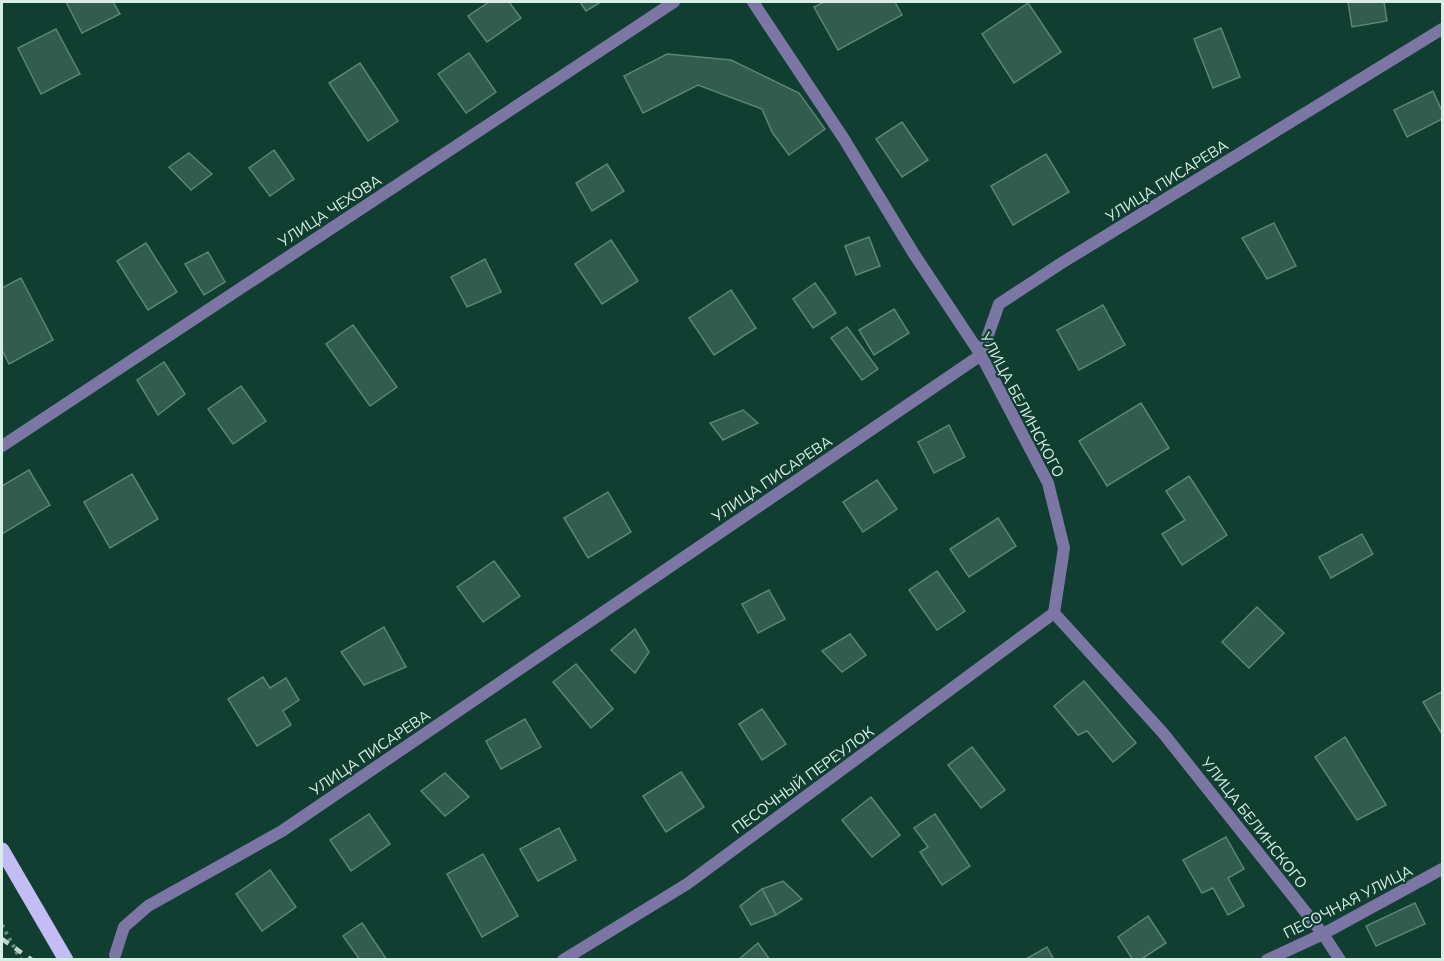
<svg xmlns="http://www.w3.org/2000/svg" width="1444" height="961" font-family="'Nunito Sans',sans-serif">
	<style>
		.building { fill: #315c4e; stroke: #5a8677; stroke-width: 1.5 }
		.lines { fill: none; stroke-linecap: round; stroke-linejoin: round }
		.path { stroke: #658a7e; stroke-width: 4; stroke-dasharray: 3 4.5; stroke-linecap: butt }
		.street { stroke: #7c76a5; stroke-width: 12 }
		.primary { stroke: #c3bcf5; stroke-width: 15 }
		.rail { stroke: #bcd7cd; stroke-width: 4.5; stroke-dasharray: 8 8; stroke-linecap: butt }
		.labels { text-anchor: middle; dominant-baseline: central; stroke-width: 4.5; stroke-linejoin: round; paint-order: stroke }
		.street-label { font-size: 15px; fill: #d6eee4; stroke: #103e31 }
	</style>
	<rect width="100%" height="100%" fill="#103e31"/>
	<g class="building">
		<polygon points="66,2 113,2 120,14 82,33"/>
		<polygon points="489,2 509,2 521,18 487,42 468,16"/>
		<polygon points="580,2 601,2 586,11"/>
		<polygon points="824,2 895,2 902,15 838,50 814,7"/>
		<polygon points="1348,2 1384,2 1387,21 1352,27"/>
		<polygon points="1028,3 1061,52 1014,83 982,34"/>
		<polygon points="1221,28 1240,77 1213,88 1194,39"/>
		<polygon points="56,29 80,74 41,94 18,48"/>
		<polygon points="469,53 496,92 466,113 438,74"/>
		<polygon points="667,54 731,60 799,93 825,129 789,155 772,132 762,109 698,85 643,113 624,76"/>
		<polygon points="360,63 398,121 368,141 329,83"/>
		<polygon points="1433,91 1442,111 1442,119 1407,137 1394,110"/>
		<polygon points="902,122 928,160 902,177 876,139"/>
		<polygon points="274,150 294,179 270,196 249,168"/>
		<polygon points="189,153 212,174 191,190 169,167"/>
		<polygon points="1046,154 1069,192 1013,225 991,186"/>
		<polygon points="607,164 624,191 592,211 576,183"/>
		<polygon points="1274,223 1296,266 1267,279 1242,238"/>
		<polygon points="869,237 880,266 856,275 845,246"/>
		<polygon points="611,240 638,281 602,304 575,264"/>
		<polygon points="146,243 177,292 148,310 117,261"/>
		<polygon points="208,252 225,282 204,295 185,264"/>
		<polygon points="485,259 501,292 467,307 451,277"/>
		<polygon points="21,278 53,340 9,364 2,350 2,288"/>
		<polygon points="815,283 836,313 813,328 793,299"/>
		<polygon points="731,290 756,328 714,355 689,318"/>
		<polygon points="1103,305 1125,345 1079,370 1057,330"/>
		<polygon points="894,309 909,333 874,355 859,330"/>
		<polygon points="353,325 397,387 370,406 326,344"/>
		<polygon points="847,327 878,369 862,380 831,338"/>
		<polygon points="164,362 185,394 158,415 137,380"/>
		<polygon points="241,386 266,421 233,444 208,409"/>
		<polygon points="1141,403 1169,448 1107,486 1079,441"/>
		<polygon points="743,410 758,423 723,440 710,423"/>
		<polygon points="949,425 965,457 934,473 918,442"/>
		<polygon points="29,470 50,505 2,534 2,486"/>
		<polygon points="132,474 158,519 110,548 84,502"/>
		<polygon points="1189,476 1227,535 1182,565 1162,534 1185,520 1166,491"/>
		<polygon points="877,480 897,509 863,532 843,502"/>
		<polygon points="608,492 631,532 588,558 564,518"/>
		<polygon points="998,518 1016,546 969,577 950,549"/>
		<polygon points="1362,534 1373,554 1331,578 1319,557"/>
		<polygon points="494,561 520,596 483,622 457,587"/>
		<polygon points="937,571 965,611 937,630 909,590"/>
		<polygon points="769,590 785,619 758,633 742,604"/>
		<polygon points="1257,607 1284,633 1249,668 1222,642"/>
		<polygon points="384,627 406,667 364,685 341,652"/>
		<polygon points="635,629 649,652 635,673 611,650"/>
		<polygon points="850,634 866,655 842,672 822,651"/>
		<polygon points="576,664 613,709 591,728 553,682"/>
		<polygon points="263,677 270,688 286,678 299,700 283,711 291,725 257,746 228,699"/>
		<polygon points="1084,681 1136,743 1113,762 1087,731 1078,735 1054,706"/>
		<polygon points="1441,692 1442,695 1442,734 1423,702"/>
		<polygon points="762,709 786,744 762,760 739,724"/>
		<polygon points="525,719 541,747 501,769 486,741"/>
		<polygon points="1345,737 1386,805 1357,820 1315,757"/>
		<polygon points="972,747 1005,790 981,808 948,765"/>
		<polygon points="681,772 704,807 666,832 643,796"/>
		<polygon points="445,773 469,797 445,816 421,791"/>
		<polygon points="871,797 900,835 872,857 842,820"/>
		<polygon points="369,814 390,844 351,871 330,840"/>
		<polygon points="935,814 970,866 942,885 920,852 928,847 914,828"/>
		<polygon points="559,828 576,860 538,881 520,849"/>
		<polygon points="1226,837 1244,869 1228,878 1244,906 1228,915 1213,888 1202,893 1183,860"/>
		<polygon points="483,854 518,916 482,937 447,874"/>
		<polygon points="270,870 296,907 262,931 236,894"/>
		<polygon points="783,881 802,899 776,915 762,889"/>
		<polygon points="762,889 776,915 751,925 740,906"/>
		<polygon points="1415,903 1425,924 1376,946 1366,926"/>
		<polygon points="1148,916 1166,943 1140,960 1133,960 1118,937"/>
		<polygon points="362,923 387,960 360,960 343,936"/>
		<polygon points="758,943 770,960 738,960"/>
		<polygon points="1047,947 1054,960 1024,960"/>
	</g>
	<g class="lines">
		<polyline class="path" points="2,925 21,960"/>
		<g class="street">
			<polyline points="753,2 844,139 914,254 981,355 1048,483 1064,548 1054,613 1163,733 1323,934 1340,960"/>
			<polyline points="2,446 674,2"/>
			<polyline points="115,955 124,927 148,906 282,831 981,355 999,304 1060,264 1442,29"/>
			<polyline points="563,960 687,884 1054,613"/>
			<polyline points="1267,960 1323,934 1442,869"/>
		</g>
		<polyline class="primary" points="2,850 66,960"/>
		<polyline class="rail" points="2,939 32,960"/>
	</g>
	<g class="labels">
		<g class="street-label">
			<text transform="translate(1167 181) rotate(-32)">УЛИЦА ПИСАРЕВА</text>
			<text transform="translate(330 211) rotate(-33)">УЛИЦА ЧЕХОВА</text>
			<text transform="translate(1022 405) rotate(62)">УЛИЦА БЕЛИНСКОГО</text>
			<text transform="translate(772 479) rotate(-34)">УЛИЦА ПИСАРЕВА</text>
			<text transform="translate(370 753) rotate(-34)">УЛИЦА ПИСАРЕВА</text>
			<text transform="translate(803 780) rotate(-36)">ПЕСОЧНЫЙ ПЕРЕУЛОК</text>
			<text transform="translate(1254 823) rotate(52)">УЛИЦА БЕЛИНСКОГО</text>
			<text transform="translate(1348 902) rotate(-27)">ПЕСОЧНАЯ УЛИЦА</text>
		</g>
	</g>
	<rect width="1444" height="961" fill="none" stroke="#d6eee4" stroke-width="6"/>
</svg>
